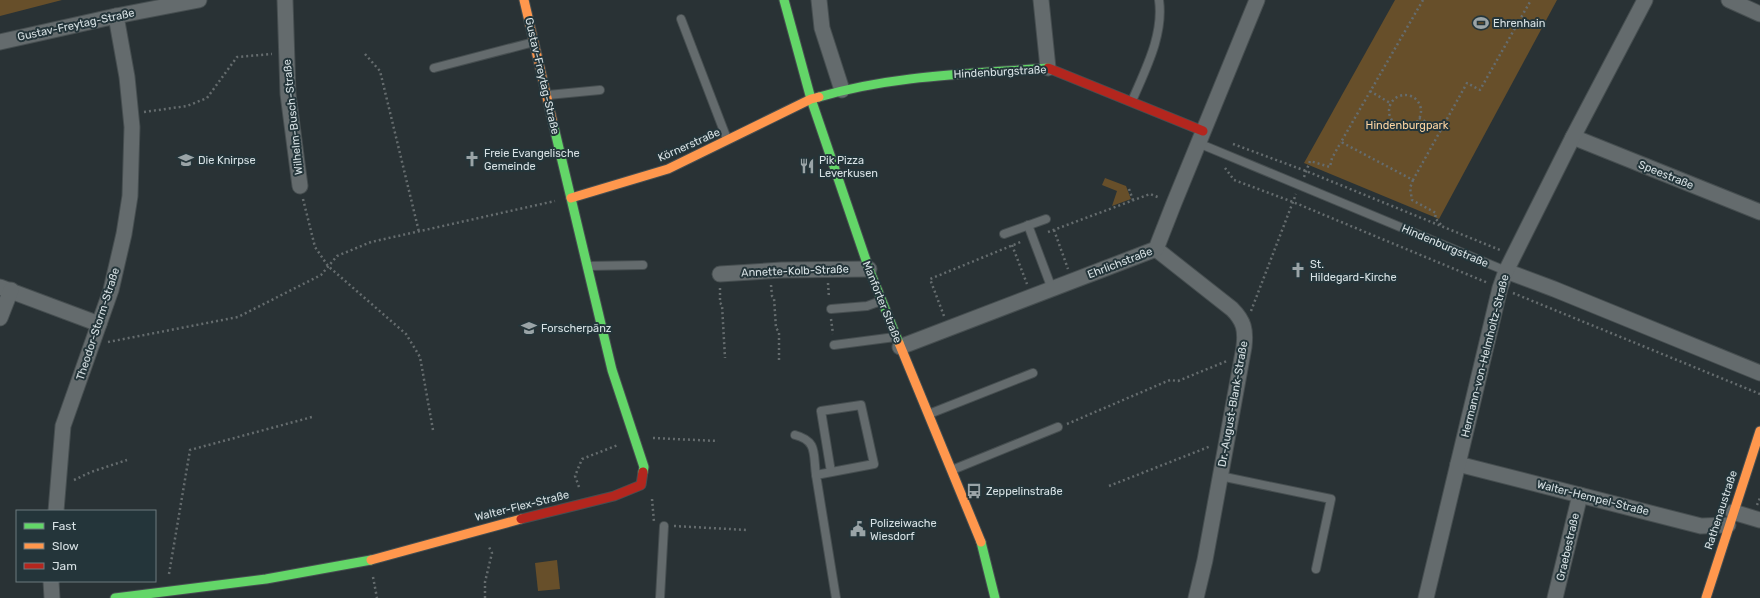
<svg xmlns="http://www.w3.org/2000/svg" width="1760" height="598" font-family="Rubik,sans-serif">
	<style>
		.green { fill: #674f2a }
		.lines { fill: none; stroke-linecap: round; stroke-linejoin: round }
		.lane-casing { stroke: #464e50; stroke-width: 10 }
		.street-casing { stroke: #464e50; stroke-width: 17 }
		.fast-casing { stroke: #464e50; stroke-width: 11 }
		.slow-casing { stroke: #464e50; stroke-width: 11 }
		.jam-casing { stroke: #464e50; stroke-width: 11 }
		.path { stroke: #656c6e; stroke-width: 2.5; stroke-dasharray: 2 3; stroke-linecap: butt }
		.lane { stroke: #646b6d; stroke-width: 8 }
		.street { stroke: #646b6d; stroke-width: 15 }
		.fast { stroke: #63d668; stroke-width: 9 }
		.slow { stroke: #ff974d; stroke-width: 9 }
		.jam { stroke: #b3261e; stroke-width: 9 }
		.labels { text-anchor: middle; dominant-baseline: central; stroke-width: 4; stroke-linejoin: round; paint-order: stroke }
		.poi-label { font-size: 11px; fill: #d7e1e4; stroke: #24353a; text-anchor: start }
		.street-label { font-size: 11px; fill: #d7e1e4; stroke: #24353a }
		.park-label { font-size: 11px; fill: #fdd5a2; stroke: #24353a }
	</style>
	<rect width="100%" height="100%" fill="#293235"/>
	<g class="green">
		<polygon points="0,0 62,0 0,16"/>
		<polygon points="1395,0 1557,0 1439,219 1304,163"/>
		<polygon points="1105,178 1126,186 1131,199 1112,206 1117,191 1102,185"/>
		<polygon points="557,560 560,589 538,591 535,563"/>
	</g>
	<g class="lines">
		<defs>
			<g id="lane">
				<polyline points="681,19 727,139"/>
				<polyline points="434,68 534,42"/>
				<polyline points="548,95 600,90"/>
				<path d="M1132,101c13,-31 32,-66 27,-101"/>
				<polyline points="1198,143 1506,271"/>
				<polyline points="1028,225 1052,289"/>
				<polyline points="1004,234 1046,219"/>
				<polyline points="588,266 643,265"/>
				<polyline points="831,309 867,306 881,301"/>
				<polyline points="834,345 895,337"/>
				<polyline points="929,414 1033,373"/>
				<path d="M795,435c23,6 18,19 21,40"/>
				<polyline points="952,470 1058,427"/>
				<polyline points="831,472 821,411 861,405 874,464 816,475 836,598"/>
				<polyline points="1220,476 1331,499 1316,569"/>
				<polyline points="660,598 664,526"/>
			</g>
			<g id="street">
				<polyline points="285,0 288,94 300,186"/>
				<polyline points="819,0 822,28 842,90"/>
				<polyline points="1041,0 1048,68"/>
				<polyline points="1729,0 1760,14"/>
				<polyline points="0,42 116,16 199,0"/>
				<polyline points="1573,137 1760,212"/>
				<path d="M1156,249l76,60c12,12 14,21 12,38l-39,213 -9,38"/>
				<polyline points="1506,271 1554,289 1760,373"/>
				<polyline points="720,274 782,270 869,269"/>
				<polyline points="0,287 99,324"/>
				<polyline points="0,318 11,290"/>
				<polyline points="900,347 1156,249 1174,203 1257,0"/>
				<polyline points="1458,464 1701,526 1728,525"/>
				<polyline points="56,511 63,426 111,290 124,234 130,196 132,127 127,77 116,16"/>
				<polyline points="1733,512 1760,520"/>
				<polyline points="51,581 52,598"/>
				<polyline points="1426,598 1500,288 1506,271 1573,137 1645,0"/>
				<polyline points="1555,598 1580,495"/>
			</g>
			<g id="fast">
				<polyline points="784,0 811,99 869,269 899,343"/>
				<path d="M819,97c75,-22 152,-23 229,-29"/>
				<polyline points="553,123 612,370 644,467 643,472"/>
				<polyline points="981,542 995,598"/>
				<polyline points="115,598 266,579 371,560"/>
			</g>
			<g id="slow">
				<polyline points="524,0 553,123"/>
				<polyline points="571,198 668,169 811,99 819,97"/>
				<polyline points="899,343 981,542"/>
				<polyline points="371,560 521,519"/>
				<polyline points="1706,598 1760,431"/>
			</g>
			<g id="jam">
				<polyline points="1048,68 1203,131"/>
				<polyline points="521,519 614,496 641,485 643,472"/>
			</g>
		</defs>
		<use href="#lane" class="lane-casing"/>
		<use href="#street" class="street-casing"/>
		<use href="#fast" class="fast-casing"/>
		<use href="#slow" class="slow-casing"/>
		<use href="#jam" class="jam-casing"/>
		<g class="path">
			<polyline points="1423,0 1341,142 1413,180 1467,83 1480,90 1531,0"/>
			<polyline points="365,54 380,71 419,232"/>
			<polyline points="1370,91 1390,103"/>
			<circle cx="1405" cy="111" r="16"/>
			<polyline points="144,112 187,106 207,98 237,57 272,54"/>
			<polyline points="1419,118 1442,130"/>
			<polyline points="1233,144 1306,171 1500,250"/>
			<polyline points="1225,168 1234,180 1293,202 1488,283"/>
			<polyline points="1304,177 1310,161 1330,167 1332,158 1341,142"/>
			<polyline points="1413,180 1410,188 1412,200 1436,213 1435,218 1443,227"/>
			<polyline points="1129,189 1133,200"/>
			<polyline points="303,199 315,247 328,266 406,334 420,357 433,430"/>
			<polyline points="1054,230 1068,269"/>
			<polyline points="1048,232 1150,194 1160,198"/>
			<polyline points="1012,245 1027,284"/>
			<polyline points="828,283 829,298"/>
			<polyline points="771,285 772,296 774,298 776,328 779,332 779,361"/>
			<polyline points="720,288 720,303 722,305 725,358"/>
			<polyline points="1513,293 1760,394"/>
			<polyline points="1251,311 1296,194"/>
			<polyline points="944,316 930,279 1023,241"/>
			<polyline points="831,319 833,334"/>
			<polyline points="108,342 238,317 321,275 337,256 371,242 555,201"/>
			<polyline points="1067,424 1170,380 1178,381 1227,361"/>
			<polyline points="653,438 718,441"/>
			<polyline points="74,480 91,472 127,460"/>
			<polyline points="1109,486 1211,446"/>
			<polyline points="579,487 575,476 582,459 618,445"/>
			<polyline points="652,499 654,522"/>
			<polyline points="1757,505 1760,498"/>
			<polyline points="674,526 747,530"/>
			<polyline points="169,574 190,450 312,417"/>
			<polyline points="373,577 377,598"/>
			<polyline points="485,598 485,582 492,553 488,545"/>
		</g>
		<use href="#lane" class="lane"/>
		<use href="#street" class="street"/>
		<use href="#fast" class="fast"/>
		<use href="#slow" class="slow"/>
		<use href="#jam" class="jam"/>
	</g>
	<defs>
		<symbol id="stadium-bare" viewBox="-9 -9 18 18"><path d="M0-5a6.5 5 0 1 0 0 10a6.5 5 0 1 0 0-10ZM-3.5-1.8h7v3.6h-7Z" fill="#9aa4a7" stroke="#24353a" stroke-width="2.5" paint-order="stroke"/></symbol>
		<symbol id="church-bare" viewBox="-9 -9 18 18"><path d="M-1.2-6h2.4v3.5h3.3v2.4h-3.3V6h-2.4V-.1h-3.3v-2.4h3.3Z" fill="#9aa4a7" stroke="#24353a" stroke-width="2.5" paint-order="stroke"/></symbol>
		<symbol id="school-bare" viewBox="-9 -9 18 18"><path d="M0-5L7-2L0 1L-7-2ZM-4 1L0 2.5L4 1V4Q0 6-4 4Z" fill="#9aa4a7" stroke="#24353a" stroke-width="2.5" paint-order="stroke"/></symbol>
		<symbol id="restaurant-bare" viewBox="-9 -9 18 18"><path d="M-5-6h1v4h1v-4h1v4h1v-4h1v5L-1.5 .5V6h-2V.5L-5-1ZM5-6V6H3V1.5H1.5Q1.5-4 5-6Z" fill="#9aa4a7" stroke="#24353a" stroke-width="2.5" paint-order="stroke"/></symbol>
		<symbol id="bus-bare" viewBox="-9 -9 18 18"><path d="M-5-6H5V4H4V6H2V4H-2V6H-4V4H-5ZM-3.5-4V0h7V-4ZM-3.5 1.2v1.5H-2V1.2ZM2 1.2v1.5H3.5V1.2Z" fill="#9aa4a7" stroke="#24353a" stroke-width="2.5" paint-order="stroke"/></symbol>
		<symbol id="civic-bare" viewBox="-9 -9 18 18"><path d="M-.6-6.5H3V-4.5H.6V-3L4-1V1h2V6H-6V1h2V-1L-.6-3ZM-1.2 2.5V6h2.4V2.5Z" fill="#9aa4a7" stroke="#24353a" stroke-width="2.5" paint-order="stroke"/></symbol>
	</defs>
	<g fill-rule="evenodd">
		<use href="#stadium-bare" x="1470" y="12" width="22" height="22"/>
		<use href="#church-bare" x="461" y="148" width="22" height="22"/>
		<use href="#school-bare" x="175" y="149" width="22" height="22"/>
		<use href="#restaurant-bare" x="796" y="155" width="22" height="22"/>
		<use href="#church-bare" x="1287" y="259" width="22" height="22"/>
		<use href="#school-bare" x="518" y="317" width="22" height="22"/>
		<use href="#bus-bare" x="963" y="480" width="22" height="22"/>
		<use href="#civic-bare" x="847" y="518" width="22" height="22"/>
	</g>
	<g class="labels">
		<g class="poi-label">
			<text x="1493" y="23">Ehrenhain</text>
			<text x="484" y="153">Freie Evangelische<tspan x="484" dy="13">Gemeinde</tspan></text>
			<text x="198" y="160">Die Knirpse</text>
			<text x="819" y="160">Pik Pizza<tspan x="819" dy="13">Leverkusen</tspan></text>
			<text x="1310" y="264">St.<tspan x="1310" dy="13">Hildegard-Kirche</tspan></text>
			<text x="541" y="328">Forscherpänz</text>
			<text x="986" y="491">Zeppelinstraße</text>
			<text x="870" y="523">Polizeiwache<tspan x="870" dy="13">Wiesdorf</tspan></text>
		</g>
		<g class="street-label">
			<text transform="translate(76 25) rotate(-12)">Gustav-Freytag-Straße</text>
			<text transform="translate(1000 72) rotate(-3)">Hindenburgstraße</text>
			<text transform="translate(542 76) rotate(77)">Gustav-Freytag-Straße</text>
			<text transform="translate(293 117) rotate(-96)">Wilhelm-Busch-Straße</text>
			<text transform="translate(689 145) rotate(-24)">Körnerstraße</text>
			<text transform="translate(1666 175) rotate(22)">Speestraße</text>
			<text transform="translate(1445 246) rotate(23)">Hindenburgstraße</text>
			<text transform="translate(1120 263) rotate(-21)">Ehrlichstraße</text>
			<text transform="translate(795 271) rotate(-2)">Annette-Kolb-Straße</text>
			<text transform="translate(882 302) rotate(68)">Manforter Straße</text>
			<text transform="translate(98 324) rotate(-72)">Theodor-Storm-Straße</text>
			<text transform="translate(1485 356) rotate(-76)">Hermann-von-Helmholtz-Straße</text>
			<text transform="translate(1233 404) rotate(-80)">Dr.-August-Blank-Straße</text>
			<text transform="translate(1593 498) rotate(14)">Walter-Hempel-Straße</text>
			<text transform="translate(522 506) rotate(-14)">Walter-Flex-Straße</text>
			<text transform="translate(1721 510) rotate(-72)">Rathenaustraße</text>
			<text transform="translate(1568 547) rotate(-77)">Graebestraße</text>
		</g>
		<g class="park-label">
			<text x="1407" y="125">Hindenburgpark</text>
		</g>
	</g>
	<rect x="16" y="510" width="140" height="72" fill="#24353a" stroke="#6c7a7e"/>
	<rect x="24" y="523" width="20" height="6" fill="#63d668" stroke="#6c7a7e"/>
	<text x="52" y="530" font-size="12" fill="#d7e1e4">Fast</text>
	<rect x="24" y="543" width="20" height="6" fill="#ff974d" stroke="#6c7a7e"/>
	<text x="52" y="550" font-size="12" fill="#d7e1e4">Slow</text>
	<rect x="24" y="563" width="20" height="6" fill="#b3261e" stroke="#6c7a7e"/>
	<text x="52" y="570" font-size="12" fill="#d7e1e4">Jam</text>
</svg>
